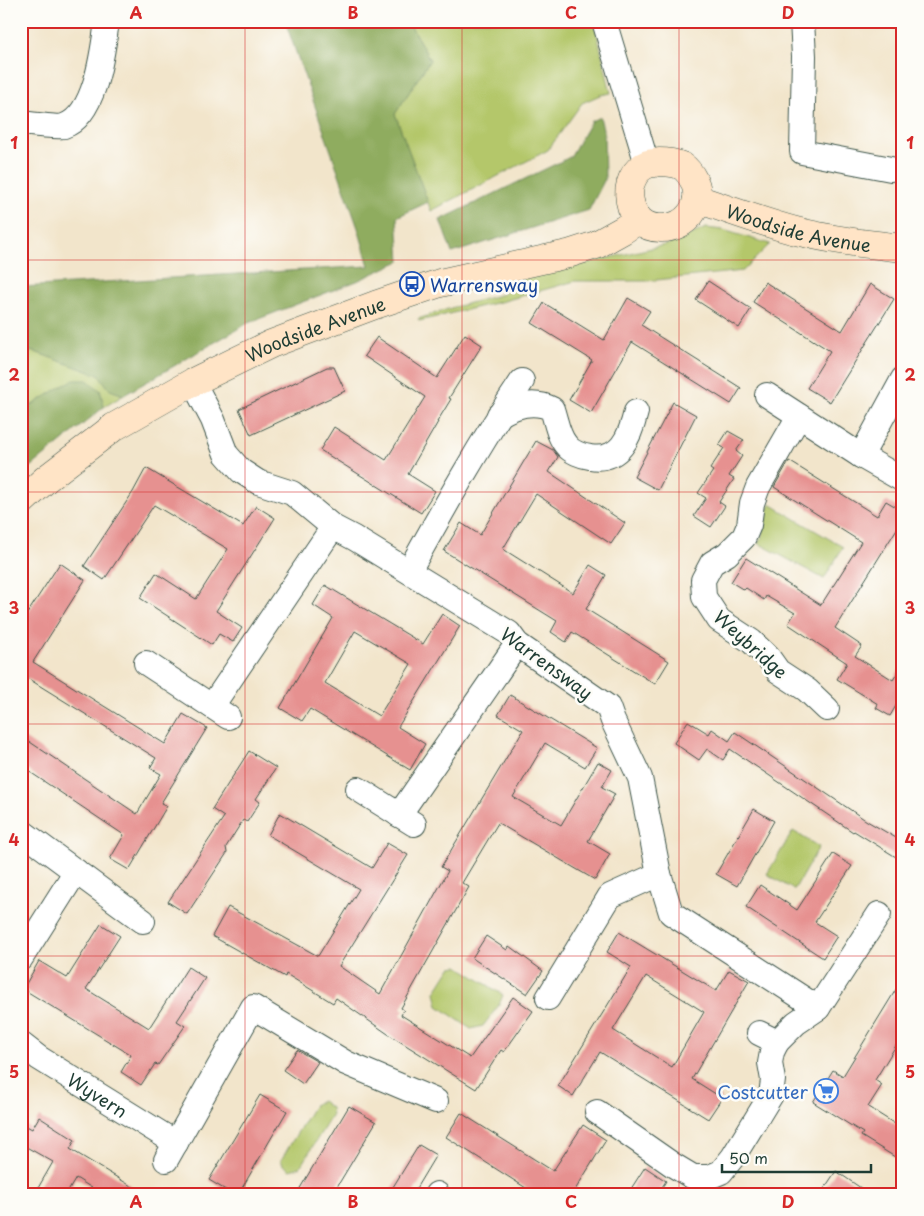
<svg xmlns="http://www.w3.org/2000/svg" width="924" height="1216" font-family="'Playpen Sans',sans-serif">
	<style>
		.green { fill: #b4c76b; stroke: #6a8250 }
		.forest { fill: #8fac5f; stroke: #57744a }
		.building { fill: #e69190; fill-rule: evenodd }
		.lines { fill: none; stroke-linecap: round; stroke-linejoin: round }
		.street-casing { stroke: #3f564b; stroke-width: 26 }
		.secondary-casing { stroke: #3f564b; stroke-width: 29 }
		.street { stroke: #fff; stroke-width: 24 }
		.secondary { stroke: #ffe4c6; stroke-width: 28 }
		.grid { fill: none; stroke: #d62828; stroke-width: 1; stroke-opacity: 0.55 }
		.labels { text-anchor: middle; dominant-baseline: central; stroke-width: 5; stroke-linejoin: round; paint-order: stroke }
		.street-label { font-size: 18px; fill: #1f3d34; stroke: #fdfcf7 }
		.transit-label { font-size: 18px; fill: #164399; stroke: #fdfcf7; text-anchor: start }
		.shop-label { font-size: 18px; fill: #366cbe; stroke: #fdfcf7; text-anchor: end }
		.neatline { fill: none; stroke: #d62828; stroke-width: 2 }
		.grid-label { font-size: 16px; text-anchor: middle; font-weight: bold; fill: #d62828 }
	</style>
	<rect width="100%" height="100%" fill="#fdfcf7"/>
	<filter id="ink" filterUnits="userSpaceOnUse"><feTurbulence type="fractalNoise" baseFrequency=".02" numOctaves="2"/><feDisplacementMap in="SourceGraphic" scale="10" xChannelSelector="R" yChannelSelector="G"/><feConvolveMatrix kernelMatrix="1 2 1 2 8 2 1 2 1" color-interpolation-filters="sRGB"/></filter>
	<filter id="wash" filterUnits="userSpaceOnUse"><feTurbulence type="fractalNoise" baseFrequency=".0096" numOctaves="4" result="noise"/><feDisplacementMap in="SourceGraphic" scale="20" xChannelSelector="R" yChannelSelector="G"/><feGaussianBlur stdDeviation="1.12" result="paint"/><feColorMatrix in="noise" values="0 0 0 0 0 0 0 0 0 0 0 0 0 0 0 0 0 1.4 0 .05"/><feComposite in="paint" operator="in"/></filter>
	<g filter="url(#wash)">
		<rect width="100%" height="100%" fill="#f2e5cb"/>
		<g class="green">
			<polygon points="408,21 594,21 611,93 600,95 582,103 548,150 431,211 395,114 430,60"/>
			<polygon points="706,228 723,230 770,244 743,271 647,281 575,281 504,301 419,321 418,319 451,308 503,294 516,286 517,279 669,244"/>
			<polygon points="21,350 35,352 99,375 111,390 124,395 104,407 100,390 35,404 21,411"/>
			<polygon points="770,504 843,547 824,579 758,543 762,537"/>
			<polygon points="793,831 819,847 794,890 767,874"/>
			<polygon points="458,966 503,995 499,1005 483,1026 471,1029 438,1006 435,992 451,967"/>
			<polygon points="322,1101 331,1108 332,1115 300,1167 290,1170 283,1165 281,1160 314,1105"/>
		</g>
		<g class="forest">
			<polygon points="285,21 359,21 361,26 373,21 408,21 430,60 395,114 428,202 397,217 400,261 357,281 248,323 124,395 110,390 99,375 35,352 21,350 21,287 369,266 358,228"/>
			<polygon points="600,117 604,133 605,179 589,210 452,253 440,220 570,157 591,121"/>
			<path d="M73,380h14l13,10 4,17 -83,68v-64c18,-9 34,-22 52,-31z"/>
		</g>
		<g id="blocks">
			<g class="building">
				<polygon points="708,281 751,309 739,328 696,300"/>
				<polygon points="765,282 842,331 870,284 894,299 830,402 807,388 830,351 753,302"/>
				<polygon points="628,298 650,311 641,325 741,388 731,404 632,342 591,413 569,400 592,360 532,323 544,303 604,340"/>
				<polygon points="465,334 482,345 449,398 451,399 437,422 438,422 408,474 435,491 421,513 320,450 334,427 386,460 425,397 364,356 377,337 437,378"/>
				<polygon points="327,367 334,367 345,391 251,435 239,409"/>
				<polygon points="673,402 696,415 658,490 634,477"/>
				<polygon points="728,431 744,440 736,451 742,456 729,476 734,479 719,502 725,506 711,527 694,516 706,498 698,493 713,471 710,469 724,448 719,445"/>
				<polygon points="536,441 553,450 558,457 549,472 625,523 611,544 536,494 503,549 573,593 590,565 606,575 586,609 669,661 655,684 572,632 566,642 551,632 557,621 444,551 461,523 480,535"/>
				<polygon points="789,461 877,516 886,501 903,511 903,519 835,628 862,646 855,656 893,680 903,664 903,707 897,704 890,716 876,708 878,704 837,679 847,663 788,624 795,613 766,596 764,600 746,588 744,590 731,582 746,558 821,605 861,542 774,487"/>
				<polygon points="146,468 243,526 256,506 275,518 216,611 242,628 233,642 219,634 212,645 140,598 156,573 196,599 228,549 154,505 104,580 84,566 133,492"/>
				<polygon points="60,563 85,580 33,662 165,744 183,714 207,728 161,803 167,806 129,870 110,859 124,835 21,766 21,736 137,814 161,774 150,768 156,758 24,676 21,679 21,623"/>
				<path d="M325,585l98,59 19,-30 18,12 -62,101 27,17 -15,26 -100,-61 -8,12 -22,-13 53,-90 -20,-13zM355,631l56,33 -32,52 -54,-33z"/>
				<polygon points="510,695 597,748 585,767 545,743 513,797 561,825 598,762 612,770 602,787 615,794 588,841 610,854 595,880 498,823 462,883 469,887 401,1008 404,1010 401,1015 470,1058 513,997 533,1011 504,1052 501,1050 476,1089 388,1034 336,998 333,1003 286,974 285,977 212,936 228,907 318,956 359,889 268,835 280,813 372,868 387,843 408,855 339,966 380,994 448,871 441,867 523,730 498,715"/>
				<polygon points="688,721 709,734 712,729 729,741 735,732 867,821 903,842 903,846 896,857 854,831 853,832 730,749 723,760 707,749 699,760 674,743"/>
				<polygon points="249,751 276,768 256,799 260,802 247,822 243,820 226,847 227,853 187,914 168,902 224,817 212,809"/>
				<polygon points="754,809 774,821 737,886 716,874"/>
				<polygon points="833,854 852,866 815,922 837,936 823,958 746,907 760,885 797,910"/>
				<polygon points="101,924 120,936 86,989 149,1028 188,967 205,978 177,1021 185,1026 158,1065 155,1064 141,1085 121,1072 131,1055 23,989 39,961 67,978"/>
				<path d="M619,932l97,59 13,-21 20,11 -57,98 30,19 -14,21 -108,-67 -27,44 -15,-10 73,-119 -24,-15zM646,976l58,36 -32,55 -59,-37z"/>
				<polygon points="486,936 507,950 509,946 543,971 527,994 472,958"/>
				<polygon points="903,978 903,1034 875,1080 882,1085 868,1107 903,1129 903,1162 861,1136 863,1133 813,1102 833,1070 843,1076"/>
				<polygon points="297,1050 318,1062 303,1084 283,1070"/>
				<polygon points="260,1095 287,1111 238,1195 234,1195 209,1180"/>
				<polygon points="349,1106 376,1122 332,1195 296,1195"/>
				<polygon points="461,1113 553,1171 583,1125 606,1140 572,1195 537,1195 446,1137"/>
				<polygon points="39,1117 75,1140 70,1149 146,1195 103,1195 76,1178 66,1195 34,1195 53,1162 21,1144 21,1123 32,1129"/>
				<polygon points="419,1145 436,1155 412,1195 388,1195"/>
				<polygon points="645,1167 666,1181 657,1195 627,1195"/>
				<polygon points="836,1171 871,1195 820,1195"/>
			</g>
		</g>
	</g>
	<g filter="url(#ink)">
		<use href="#blocks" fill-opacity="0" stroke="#3f564b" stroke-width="1"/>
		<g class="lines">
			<defs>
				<g id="street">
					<polyline points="604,21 647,164"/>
					<polyline points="802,21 804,56 802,152 891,169"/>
					<path d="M21,123c9,1 37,5 43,3 32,-11 39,-76 43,-105"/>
					<polyline points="193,382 213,420 226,454 241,471 258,482 292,493 333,527 354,538 509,633 517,644 608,707 613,721 640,778 659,874 671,913 818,1008"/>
					<polyline points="767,395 861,456 903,480"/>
					<path d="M499,415c17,-10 36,-15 53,-6 4,12 6,27 14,36 5,7 16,11 24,12 30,5 40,-20 46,-45"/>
					<polyline points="799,416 758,487 752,503 749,525 744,537 727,554 712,563 703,580 704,597 719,620 751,641 768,657 778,671 807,690 827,709"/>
					<polyline points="861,456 903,379"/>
					<path d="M409,571c36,-65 72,-129 113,-190"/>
					<polyline points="146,663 228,717"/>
					<polyline points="212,706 333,527"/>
					<polyline points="358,789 414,824"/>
					<polyline points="399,815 517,644"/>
					<polyline points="21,831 143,921"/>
					<polyline points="21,958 76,871"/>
					<polyline points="548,998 610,896 659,874"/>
					<polyline points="759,1033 777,1042 796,1023 818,1008 879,914"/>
					<path id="s1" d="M21,1044l18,14 137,85"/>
					<polyline points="597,1112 673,1165 693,1177 709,1177 721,1172 733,1157 771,1095 773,1080 770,1063 772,1052 777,1042"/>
					<polyline points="166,1160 253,1007 346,1063 436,1101"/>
					<polyline points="437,1194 438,1195"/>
				</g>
				<g id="secondary">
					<path d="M659,162c8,0 16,1 23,4 6,4 9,9 12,15 11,24 -8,47 -32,47 -37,2 -44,-53 -14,-64 4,-1 8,-1 11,-2z"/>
					<path id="s2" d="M697,199c33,11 65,23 99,32 35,9 71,13 107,17"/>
					<path id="s3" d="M21,502l25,-23 68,-52 79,-45 78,-38 104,-39 65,-22 128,-29 28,-9 27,-15 15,-10"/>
				</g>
			</defs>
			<use href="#street" class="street-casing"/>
			<use href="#secondary" class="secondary-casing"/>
			<use href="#street" class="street"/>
			<use href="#secondary" class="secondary"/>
		</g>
	</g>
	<path class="grid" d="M245,21v1174M462,21v1174M679,21v1174M21,260h882M21,492h882M21,724h882M21,956h882"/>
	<defs>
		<symbol id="bus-ring" viewBox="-11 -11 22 22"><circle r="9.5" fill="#fdfcf7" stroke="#1a4fb4" stroke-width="1.5"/><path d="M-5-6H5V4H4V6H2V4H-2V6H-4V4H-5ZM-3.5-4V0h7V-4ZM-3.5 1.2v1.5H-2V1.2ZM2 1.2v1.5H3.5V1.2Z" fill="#1a4fb4"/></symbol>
		<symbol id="supermarket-ring" viewBox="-11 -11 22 22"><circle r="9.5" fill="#fdfcf7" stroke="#3f7fe0" stroke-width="1.5"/><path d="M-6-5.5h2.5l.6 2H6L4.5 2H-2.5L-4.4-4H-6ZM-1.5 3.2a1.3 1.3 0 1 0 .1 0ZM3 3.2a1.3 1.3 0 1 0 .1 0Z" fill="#3f7fe0"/></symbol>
	</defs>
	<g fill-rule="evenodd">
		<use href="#bus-ring" x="398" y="270" width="28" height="28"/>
		<use href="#supermarket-ring" x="812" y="1077" width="28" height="28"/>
	</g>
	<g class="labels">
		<g class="street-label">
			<text stroke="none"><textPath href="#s2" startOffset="106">Woodside Avenue</textPath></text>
			<text stroke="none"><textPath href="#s3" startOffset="344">Woodside Avenue</textPath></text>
			<text transform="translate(751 644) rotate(42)">Weybridge</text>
			<text transform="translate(547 663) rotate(36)">Warrensway</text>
			<text stroke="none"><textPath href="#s1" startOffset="92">Wyvern</textPath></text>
		</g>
		<g class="transit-label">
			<text x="430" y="284">Warrensway</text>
		</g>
		<g class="shop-label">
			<text x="808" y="1091">Costcutter</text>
		</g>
	</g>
	<rect width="924" height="1216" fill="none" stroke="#fdfcf7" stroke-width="55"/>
	<path d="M722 1164v8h149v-8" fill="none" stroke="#1f3d34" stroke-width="2.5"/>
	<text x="729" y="1164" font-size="15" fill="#1f3d34" stroke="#fdfcf7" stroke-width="4" paint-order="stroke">50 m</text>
	<rect x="28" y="28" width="868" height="1160" class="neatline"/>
	<g class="grid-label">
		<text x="136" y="19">A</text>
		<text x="353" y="19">B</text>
		<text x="571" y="19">C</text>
		<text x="788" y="19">D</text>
		<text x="14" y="149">1</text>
		<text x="910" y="149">1</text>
		<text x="14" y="381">2</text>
		<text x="910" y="381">2</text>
		<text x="14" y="614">3</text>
		<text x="910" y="614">3</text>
		<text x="14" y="846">4</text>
		<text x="910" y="846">4</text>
		<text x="14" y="1078">5</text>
		<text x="910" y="1078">5</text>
		<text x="136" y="1208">A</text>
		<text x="353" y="1208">B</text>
		<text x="571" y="1208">C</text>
		<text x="788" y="1208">D</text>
	</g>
</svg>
